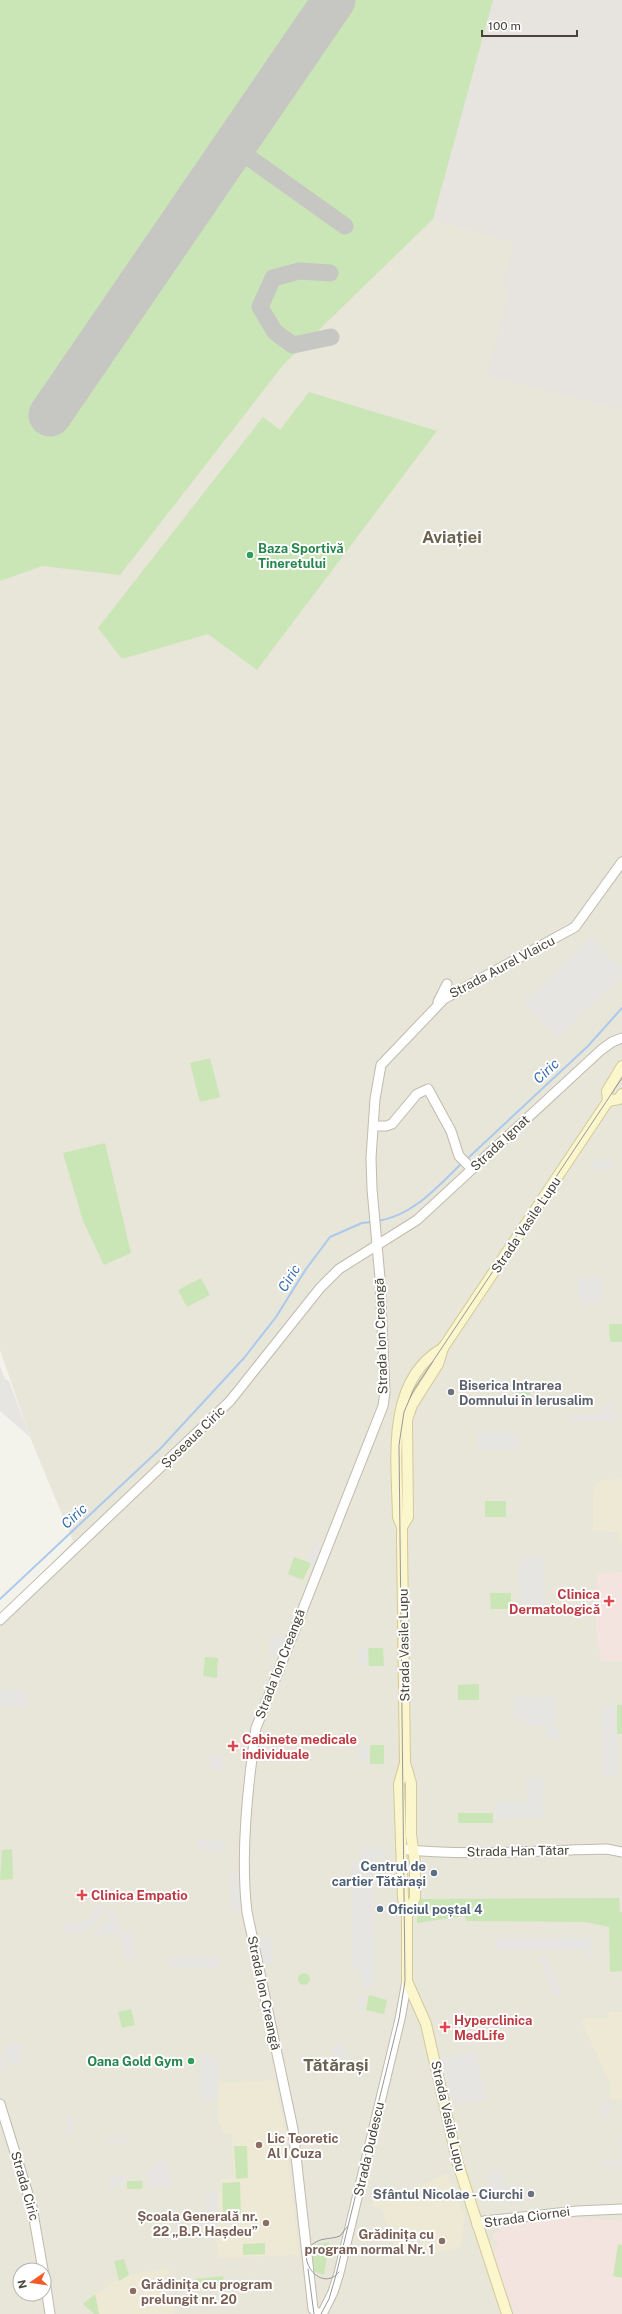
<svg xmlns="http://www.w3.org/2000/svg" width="622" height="2314" font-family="'Public Sans',sans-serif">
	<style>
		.residential { fill: #e8e5d9; fill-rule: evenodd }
		.industrial { fill: #e7e4df }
		.education { fill: #ede9d5 }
		.medical { fill: #f4e4df }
		.green { fill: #cbe6b6 }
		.parking { fill: #e6e5e2 }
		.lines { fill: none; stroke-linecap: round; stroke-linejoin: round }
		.stream { stroke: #aacaed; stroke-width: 2 }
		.taxiway { stroke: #c6c6c2; stroke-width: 17 }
		.runway { stroke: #c6c6c2; stroke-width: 43 }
		.tertiary-casing { stroke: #c0bbad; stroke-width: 11 }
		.secondary-casing { stroke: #d2ca9c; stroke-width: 12 }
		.tertiary { stroke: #fff; stroke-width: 9 }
		.secondary { stroke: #fcf6cd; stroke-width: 10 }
		.tram { stroke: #989898; stroke-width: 1 }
		.leisure-dot { fill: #2e9e5b; stroke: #fff; stroke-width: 1.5 }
		.worship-dot { fill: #6b7280; stroke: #fff; stroke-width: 1.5 }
		.health-dot { fill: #e0444e; stroke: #fff; stroke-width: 1.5 }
		.service-dot { fill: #5c6f8a; stroke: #fff; stroke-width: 1.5 }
		.education-dot { fill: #8d6e63; stroke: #fff; stroke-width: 1.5 }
		.labels { text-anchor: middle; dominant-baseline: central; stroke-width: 4; stroke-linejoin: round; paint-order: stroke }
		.leisure-label { font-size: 13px; font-weight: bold; fill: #27864d; stroke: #fff; text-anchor: start }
		.street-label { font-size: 13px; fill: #484439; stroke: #fff }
		.worship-label { font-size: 13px; font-weight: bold; fill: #5b616d; stroke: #fff; text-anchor: start }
		.health-label { font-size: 13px; font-weight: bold; fill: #be3a42; stroke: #fff; text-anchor: start }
		.service-label { font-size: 13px; font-weight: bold; fill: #4e5e75; stroke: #fff; text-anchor: end }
		.education-label { font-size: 13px; font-weight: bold; fill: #785e54; stroke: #fff; text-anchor: start }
		.water-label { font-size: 14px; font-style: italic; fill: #366eb0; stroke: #fff }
		.district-label { font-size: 17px; font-weight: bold; fill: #6b6350; stroke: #fff }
	</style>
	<rect width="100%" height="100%" fill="#f4f3eb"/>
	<path class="residential" d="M418,0h204v2314h-622v-696l73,-77 -43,-104 -30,-87v-807zM20,2270h24v24h-24z"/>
	<polygon class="industrial" points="493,0 622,0 622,409 490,377 487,372 510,288 503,285 514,243 433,219"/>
	<g class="education">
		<polygon points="622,1479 622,1544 617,1532 593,1531 593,1490 596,1484 601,1480"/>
		<polygon points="609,2012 622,2012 622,2099 610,2099 610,2084 580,2019 609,2018"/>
		<polygon points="275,2080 285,2131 299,2255 217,2258 218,2192 221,2192 220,2179 233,2179 232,2133 221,2133 222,2126 219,2125 218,2083"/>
		<polygon points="447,2173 465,2217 461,2247 427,2255 420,2236 396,2246 380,2208 372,2206 374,2200 385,2202"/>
		<polygon points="168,2268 170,2274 165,2276 168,2288 165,2289 167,2299 191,2295 191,2297 172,2301 175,2314 99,2314 95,2294 107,2288 106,2284 129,2275"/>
	</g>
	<g class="medical">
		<polygon points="622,1572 622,1661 601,1661 596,1630 597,1573"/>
		<polygon points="571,2217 622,2221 622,2314 515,2314 492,2255 499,2244 494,2239 493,2233 500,2232 499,2224"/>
	</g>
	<g class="green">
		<polygon points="0,0 493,0 433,219 284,364 120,575 42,566 0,581"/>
		<polygon points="309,392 437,431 257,670 208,634 122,659 98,628 263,417 280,430"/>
		<polygon points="210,1058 220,1097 200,1102 190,1063"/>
		<polygon points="105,1143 131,1253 104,1265 83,1221 63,1153"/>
		<polygon points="201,1278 210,1295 187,1307 178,1290"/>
		<polygon points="609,1324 622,1324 622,1342 610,1342"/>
		<polygon points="516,1385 529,1385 530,1395 517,1395"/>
		<rect x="485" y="1501" width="21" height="16"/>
		<polygon points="294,1557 311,1563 303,1580 288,1574"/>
		<polygon points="490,1593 511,1593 511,1609 491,1609"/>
		<polygon points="368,1648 383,1648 384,1666 369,1666"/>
		<polygon points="205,1657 218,1658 217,1678 203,1676"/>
		<polygon points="479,1684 479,1700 458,1700 458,1685"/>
		<rect x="617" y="1705" width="5" height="29"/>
		<rect x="370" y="1745" width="14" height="19"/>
		<rect x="458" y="1813" width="35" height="10"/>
		<polygon points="12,1849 13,1879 0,1880 2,1850"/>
		<polygon points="619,1898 620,1912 622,1912 622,1971 610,1972 609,1927 586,1922 467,1921 464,1916 417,1923 417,1899"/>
		<circle cx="304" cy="1979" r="6"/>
		<polygon points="369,1995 387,2000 384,2014 366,2010"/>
		<polygon points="131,2009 135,2025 122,2028 118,2012"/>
		<polygon points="234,2146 247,2146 248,2178 236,2179"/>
		<polygon points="127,2181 143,2181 142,2189 127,2189"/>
		<polygon points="240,2182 241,2218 223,2219 222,2183"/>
		<polygon points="329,2242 324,2275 313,2271 310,2250 317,2244"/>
		<polygon points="265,2243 265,2254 243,2255 243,2244"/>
		<polygon points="618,2244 622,2245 622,2278 613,2276"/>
		<polygon points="124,2259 129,2275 119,2281 114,2261"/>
		<path d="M224,2276c-5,16 -8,13 -24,13l-3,-3 -2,-7z"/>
		<polygon points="95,2294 99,2314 94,2314 83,2304"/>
	</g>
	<g class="parking">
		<polygon points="591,937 622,970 622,977 557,1039 523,1002"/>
		<polygon points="592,1161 613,1161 613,1169 593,1170"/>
		<polygon points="602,1277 602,1302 579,1303 578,1278"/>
		<polygon points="0,1366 5,1379 9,1381 30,1437 0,1411"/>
		<polygon points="615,1405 616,1421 570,1422 570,1415 600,1414 601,1406"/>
		<polygon points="478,1432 518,1432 518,1450 478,1449"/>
		<polygon points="314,1542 326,1547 316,1571 308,1559"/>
		<polygon points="544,1557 545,1616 520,1616 519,1558"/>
		<polygon points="291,1635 284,1655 270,1656 270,1638"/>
		<polygon points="359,1648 367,1648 368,1666 359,1666"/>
		<polygon points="0,1689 28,1692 26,1707 0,1705"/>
		<polygon points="514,1697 555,1697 555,1727 559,1727 559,1739 546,1740 546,1725 525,1725 524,1718 514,1719"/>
		<polygon points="602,1705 616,1705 618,1776 603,1776"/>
		<rect x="359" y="1745" width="10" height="17"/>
		<rect x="211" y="1756" width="13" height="13"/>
		<polygon points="527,1778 543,1778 543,1817 494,1818 494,1802 527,1802"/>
		<polygon points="197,1839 224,1840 222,1851 197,1849"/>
		<polygon points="361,1848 385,1848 385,1858 373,1859 374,1985 361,1988 361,1970 352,1970 352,1861 361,1861"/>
		<polygon points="245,1871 247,1912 231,1910 231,1874"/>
		<polygon points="90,1888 98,1888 99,1901 83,1902 83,1899 91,1898"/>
		<polygon points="94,1906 104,1906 99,1919 94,1925 83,1932 64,1934 64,1923 82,1923 94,1913"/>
		<polygon points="113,1906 120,1933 132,1930 136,1959 126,1959 120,1933 95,1935 101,1926 106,1923 109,1911"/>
		<polygon points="271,1936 273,1964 257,1967 252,1938"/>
		<polygon points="591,1938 592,1956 584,1956 583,1949 497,1950 496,1939"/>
		<polygon points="546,1955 561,1994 554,1996 540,1958"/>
		<polygon points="184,1956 219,1956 219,1968 169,1967 169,1959 184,1959"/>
		<polygon points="359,1994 367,1995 364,2009 356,2008"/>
		<polygon points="336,2043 346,2045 343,2061 332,2058"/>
		<polygon points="22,2044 20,2064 9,2064 9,2057 6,2057 7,2069 0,2071 0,2058 6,2057 5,2046"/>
		<polygon points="476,2051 486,2099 461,2104 460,2100 451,2102 441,2059"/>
		<polygon points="199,2053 218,2058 218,2099 200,2099"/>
		<polygon points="610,2102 610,2116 598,2117 602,2103"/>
		<rect x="66" y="2116" width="7" height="17"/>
		<polygon points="108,2137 128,2138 128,2143 108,2143"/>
		<polygon points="620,2138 622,2138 622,2166 599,2167 598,2162 621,2161"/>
		<polygon points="165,2161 173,2186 148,2187 147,2173 156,2162"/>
		<polygon points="501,2170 504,2184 507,2183 509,2195 493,2198 488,2173"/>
		<polygon points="109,2176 125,2176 125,2186 108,2186"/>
		<polygon points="218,2192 217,2226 205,2225 206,2193"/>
	</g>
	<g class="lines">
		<g class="stream">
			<polyline points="467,1159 588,1046 622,1008"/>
			<path d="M378,1221c36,-6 59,-34 84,-58"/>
			<polyline points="0,1599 160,1449 244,1358 276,1317 306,1269 330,1237 362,1223 372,1222"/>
		</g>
		<g class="taxiway">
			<polyline points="234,147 345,226"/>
			<polyline points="330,273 299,271 273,278 260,307 275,332 293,345 331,337"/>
		</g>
		<polyline class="runway" points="50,415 334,0"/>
		<defs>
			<g id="tertiary">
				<polyline points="438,1002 447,984"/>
				<polyline points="374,1126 386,1126 392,1124 417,1094 428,1089 451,1131 459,1156 472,1169"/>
				<polyline points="0,1620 230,1401 320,1288 339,1269 417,1220 601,1050 612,1042 622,1038"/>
				<path d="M401,1849c68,8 138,1 206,0l15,3"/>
				<polyline points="0,2104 32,2207 43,2270"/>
				<polyline points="477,2225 484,2221 577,2211 622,2209"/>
				<polyline points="44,2274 50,2314"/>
				<path d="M322,2314l-6,-2 -3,-3 -20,-180 -46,-217c-7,-58 1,-127 9,-184l127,-322 2,-14 -5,-114 -8,-89 -1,-31 4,-59 6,-34 63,-66 131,-72 47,-65"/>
				<polyline points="322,2314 333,2292 339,2273 400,2019 407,1981"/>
			</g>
			<g id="secondary">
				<polyline points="608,1101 619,1099 622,1094"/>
				<polyline points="402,1527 408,1517 407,1420 412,1405 438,1364 443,1348 608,1101 607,1091 622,1066"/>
				<polyline points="405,1763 399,1784 403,1898 407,1916 407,1981 426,2024 458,2164 507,2314"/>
				<path d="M407,1916l8,-18v-35l-4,-28v-52l-6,-20 -3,-220v-16l-4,-10c-1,-56 -13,-136 45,-169"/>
			</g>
		</defs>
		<use href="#tertiary" class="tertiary-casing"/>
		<use href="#secondary" class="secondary-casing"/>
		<use href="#tertiary" class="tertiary"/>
		<use href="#secondary" class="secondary"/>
		<g class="tram">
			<polyline points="308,2269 314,2314"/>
			<path d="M339,2272c-18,23 -48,-17 -23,-30 6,-4 16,-3 24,-6l7,-9"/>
			<polyline points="321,2314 329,2299 336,2275 399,2019 405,1981 399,1445 404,1412 413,1391 622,1078"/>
		</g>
	</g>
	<g class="leisure-dot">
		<circle cx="250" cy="555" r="4"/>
		<circle cx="191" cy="2061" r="4"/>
	</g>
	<g class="worship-dot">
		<circle cx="451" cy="1392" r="4"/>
		<circle cx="531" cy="2194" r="4"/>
	</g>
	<g class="health-dot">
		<path d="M607 1595h4v4h4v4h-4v4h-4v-4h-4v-4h4z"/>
		<path d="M231 1740h4v4h4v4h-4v4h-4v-4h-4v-4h4z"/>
		<path d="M80 1889h4v4h4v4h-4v4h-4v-4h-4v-4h4z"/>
		<path d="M443 2021h4v4h4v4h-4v4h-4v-4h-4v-4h4z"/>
	</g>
	<g class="service-dot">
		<circle cx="434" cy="1873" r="4"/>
		<circle cx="380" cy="1909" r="4"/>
	</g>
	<g class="education-dot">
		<circle cx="259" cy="2145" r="4"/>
		<circle cx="266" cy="2223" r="4"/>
		<circle cx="442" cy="2241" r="4"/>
		<circle cx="133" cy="2291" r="4"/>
	</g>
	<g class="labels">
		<g class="leisure-label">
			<text x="258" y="548">Baza Sportivă<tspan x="258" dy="15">Tineretului</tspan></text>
			<text x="183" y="2061" text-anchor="end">Oana Gold Gym</text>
		</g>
		<g class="street-label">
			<text transform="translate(502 967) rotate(-28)">Strada Aurel Vlaicu</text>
			<text transform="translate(500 1143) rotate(-43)">Strada Ignat</text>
			<text transform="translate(526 1225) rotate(-56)">Strada Vasile Lupu</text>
			<text transform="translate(381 1336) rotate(-92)">Strada Ion Creangă</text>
			<text transform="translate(193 1437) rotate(-44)">Șoseaua Ciric</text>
			<text transform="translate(404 1645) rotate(-91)">Strada Vasile Lupu</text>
			<text transform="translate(280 1664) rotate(-69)">Strada Ion Creangă</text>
			<text transform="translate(518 1851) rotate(-1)">Strada Han Tătar</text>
			<text transform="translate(264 1993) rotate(78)">Strada Ion Creangă</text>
			<text transform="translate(448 2116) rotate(77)">Strada Vasile Lupu</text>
			<text transform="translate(369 2149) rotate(-77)">Strada Dudescu</text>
			<text transform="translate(25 2186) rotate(74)">Strada Ciric</text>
			<text transform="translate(527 2217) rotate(-8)">Strada Ciornei</text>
		</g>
		<g class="worship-label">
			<text x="459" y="1385">Biserica Intrarea<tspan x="459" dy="15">Domnului în Ierusalim</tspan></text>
			<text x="523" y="2194" text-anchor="end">Sfântul Nicolae - Ciurchi</text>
		</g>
		<g class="health-label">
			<text x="600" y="1594" text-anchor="end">Clinica<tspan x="600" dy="15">Dermatologică</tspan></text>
			<text x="242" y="1739">Cabinete medicale<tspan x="242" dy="15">individuale</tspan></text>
			<text x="91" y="1895">Clinica Empatio</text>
			<text x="454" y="2020">Hyperclinica<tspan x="454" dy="15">MedLife</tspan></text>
		</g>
		<g class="service-label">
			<text x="426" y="1866">Centrul de<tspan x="426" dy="15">cartier Tătărași</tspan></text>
			<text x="388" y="1909" text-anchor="start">Oficiul poștal 4</text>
		</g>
		<g class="education-label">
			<text x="267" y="2138">Lic Teoretic<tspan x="267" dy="15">Al I Cuza</tspan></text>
			<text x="258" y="2216" text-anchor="end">Școala Generală nr.<tspan x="258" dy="15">22 „B.P. Hașdeu”</tspan></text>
			<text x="434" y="2234" text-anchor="end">Grădinița cu<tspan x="434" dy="15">program normal Nr. 1</tspan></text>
			<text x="141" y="2284">Grădinița cu program<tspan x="141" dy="15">prelungit nr. 20</tspan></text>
		</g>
		<g class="water-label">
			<text transform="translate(546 1071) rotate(-43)">Ciric</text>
			<text transform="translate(289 1278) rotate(-58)">Ciric</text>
			<text transform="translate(74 1516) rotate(-43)">Ciric</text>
		</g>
		<g class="district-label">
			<text x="452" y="537">Aviației</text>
			<text x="336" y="2065">Tătărași</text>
		</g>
	</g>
	<g transform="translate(32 2282) rotate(257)"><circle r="19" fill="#ffffff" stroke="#b6b4b0"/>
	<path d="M0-3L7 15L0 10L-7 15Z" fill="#ef5c27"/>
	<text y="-6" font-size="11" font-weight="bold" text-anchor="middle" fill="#484439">N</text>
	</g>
	<path d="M482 30v6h95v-6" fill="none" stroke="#484439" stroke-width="2"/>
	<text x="488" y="30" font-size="12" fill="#484439" stroke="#ffffff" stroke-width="3" paint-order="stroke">100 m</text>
</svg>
